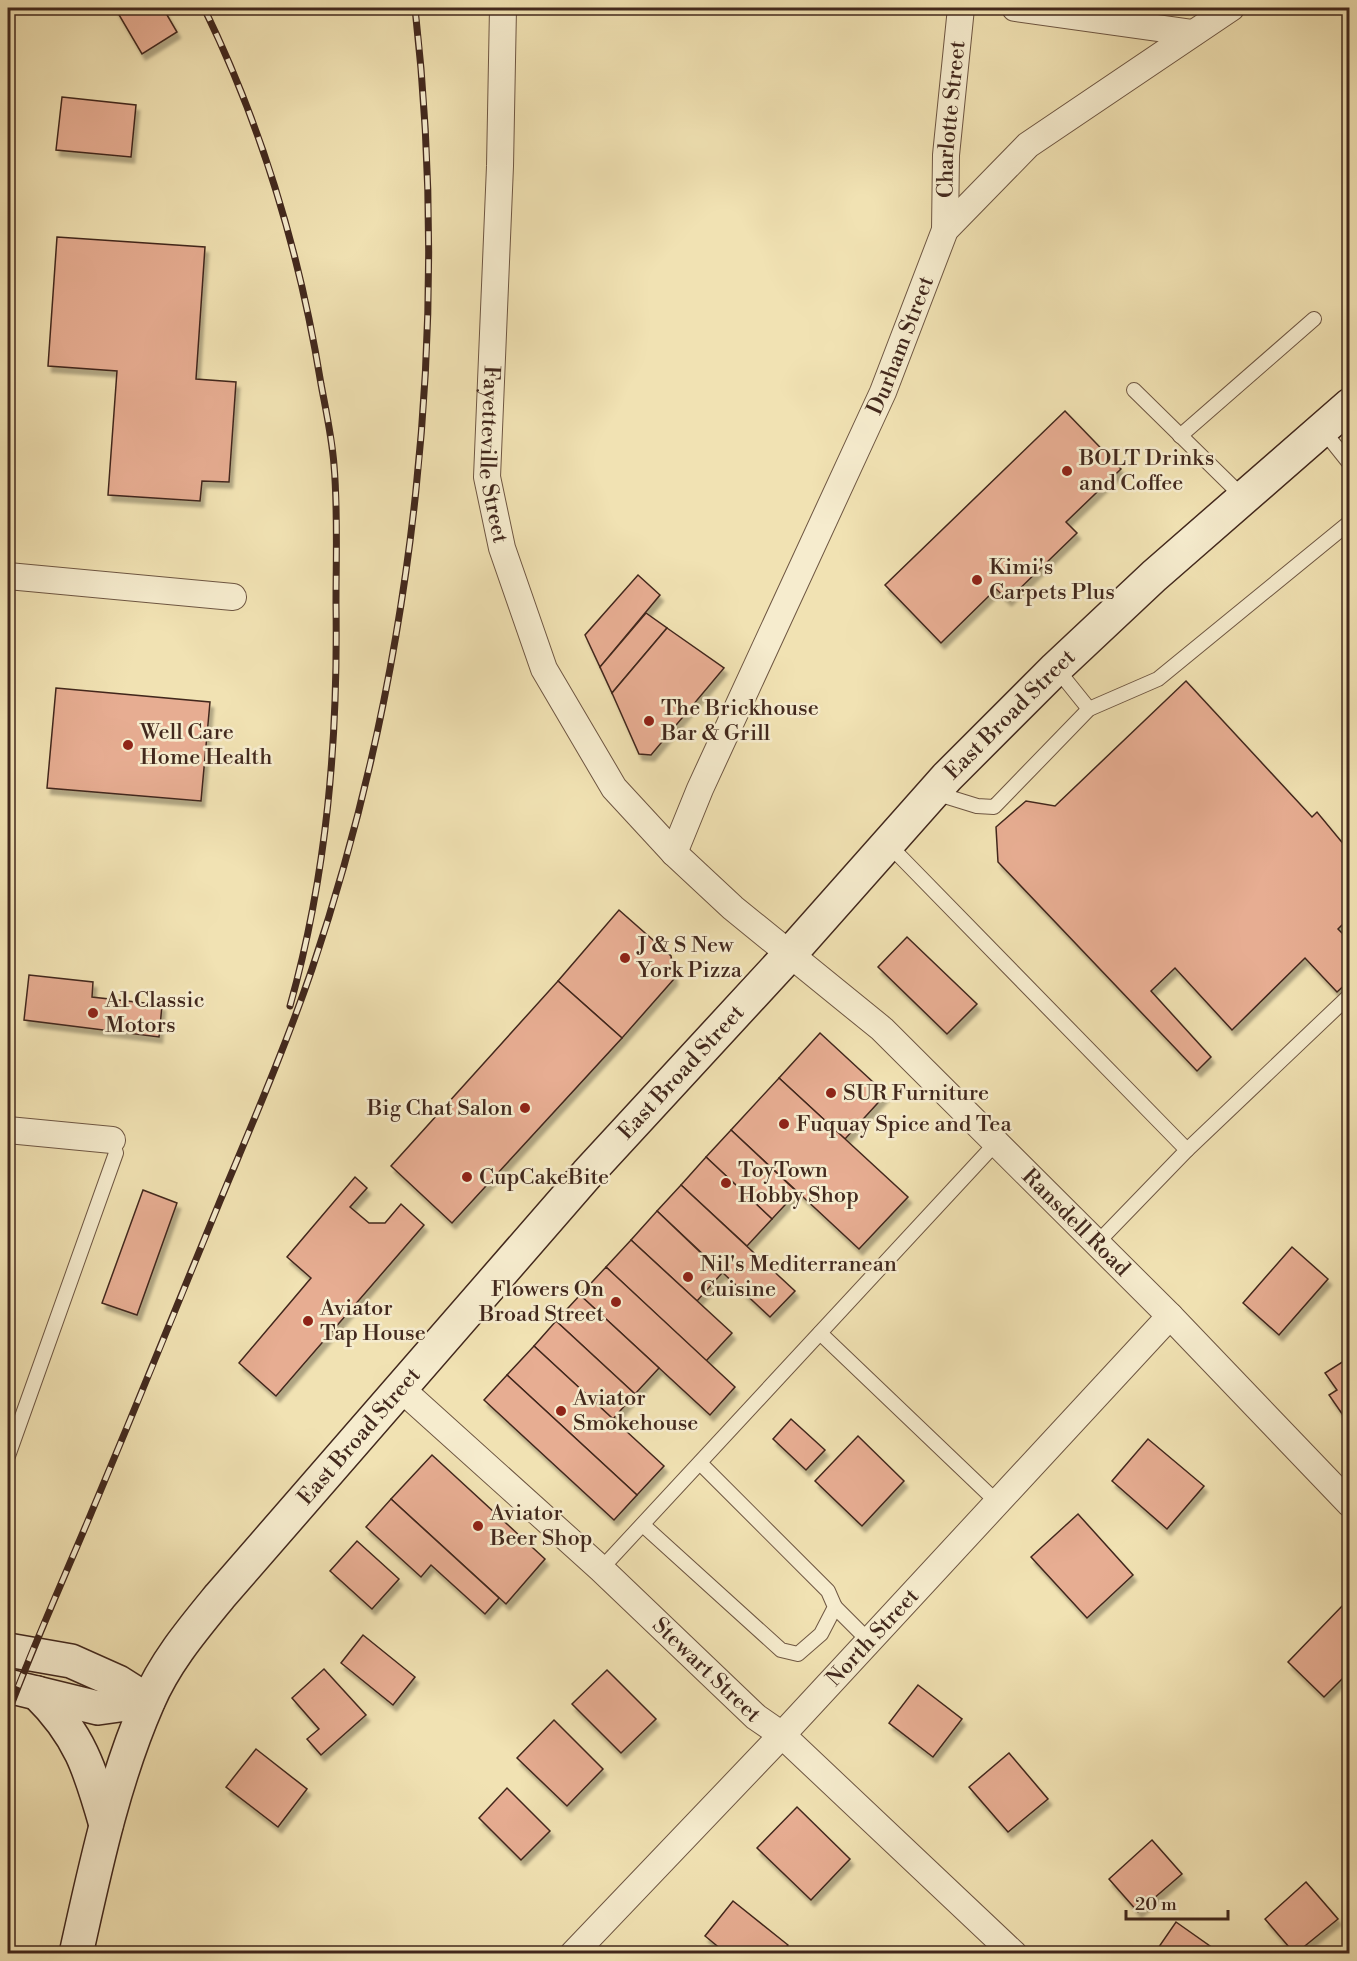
<svg xmlns="http://www.w3.org/2000/svg" width="1357" height="1961" font-family="'Libre Bodoni',serif">
	<style>
		.building { fill: #e7ad92; stroke: #42281d; stroke-width: 1.5; filter: url(#shadow) }
		.lines { fill: none; stroke-linecap: round; stroke-linejoin: round }
		.lane-casing { stroke: #6e5642; stroke-width: 16 }
		.street-casing { stroke: #6e5642; stroke-width: 28 }
		.secondary-casing { stroke: #42281d; stroke-width: 36 }
		.lane { stroke: #f6ecce; stroke-width: 14 }
		.street { stroke: #f6ecce; stroke-width: 26 }
		.secondary { stroke: #f6ecce; stroke-width: 33 }
		.rail-casing { stroke: #42281d; stroke-width: 7 }
		.rail { stroke: #f6ecce; stroke-width: 4.5; stroke-dasharray: 14; stroke-linecap: butt }
		.poi-dot { fill: #8f2418; stroke: #f6ecce; stroke-width: 2 }
		.labels { text-anchor: middle; dominant-baseline: central; stroke-width: 5; stroke-linejoin: round; paint-order: stroke }
		.street-label { font-size: 22px; fill: #42281d; stroke: #f6ecce }
		.poi-label { font-size: 22px; fill: #42281d; stroke: #f6ecce; text-anchor: start }
	</style>
	<defs>
		<filter id="shadow"><feDropShadow dx="3.5" dy="6" stdDeviation="1.5" flood-color="#0004"/></filter>
	</defs>
	<rect width="100%" height="100%" fill="#f1e2b3"/>
	<filter id="stains"><feTurbulence type="fractalNoise" baseFrequency=".00333" numOctaves="4"/><feColorMatrix values="0 0 0 0 .2 0 0 0 0 .09 0 0 0 0 .02 0 0 0 .5 -.17"/></filter>
	<radialGradient id="worn" r=".72"><stop offset=".6" stop-color="#630" stop-opacity="0"/><stop offset="1" stop-color="#630" stop-opacity=".3"/></radialGradient>
	<g class="building">
		<polygon points="115,8 163,8 177,32 142,54"/>
		<polygon points="62,97 136,105 131,157 56,150"/>
		<polygon points="57,237 205,247 196,379 236,382 229,482 202,481 200,501 108,495 117,371 48,366"/>
		<polygon points="1065,411 1121,469 1066,522 1077,533 1008,600 996,589 941,643 885,585"/>
		<polygon points="638,575 660,595 600,667 585,635"/>
		<polygon points="646,613 667,628 612,693 600,667"/>
		<polygon points="667,628 724,668 651,755 639,754 612,693"/>
		<polygon points="1186,681 1312,817 1317,812 1350,852 1350,917 1338,929 1350,941 1350,980 1337,992 1305,958 1232,1030 1175,968 1151,991 1211,1057 1197,1071 998,862 996,827 1026,801 1055,806"/>
		<polygon points="56,688 210,702 201,801 47,788"/>
		<polygon points="619,910 671,956 674,979 622,1038 558,981"/>
		<polygon points="907,937 977,1004 947,1034 878,967"/>
		<polygon points="29,975 93,982 92,997 162,1005 159,1037 24,1020"/>
		<polygon points="558,981 622,1038 452,1223 391,1166"/>
		<polygon points="820,1033 886,1094 845,1139 779,1078"/>
		<polygon points="779,1078 908,1197 859,1249 731,1130"/>
		<polygon points="731,1130 797,1192 772,1219 706,1157"/>
		<polygon points="706,1157 772,1219 747,1246 681,1185"/>
		<polygon points="355,1177 367,1188 350,1207 369,1223 385,1223 401,1204 424,1225 276,1396 239,1363 311,1278 287,1257"/>
		<polygon points="681,1185 795,1291 770,1317 657,1211"/>
		<polygon points="143,1190 177,1203 137,1315 102,1303"/>
		<polygon points="657,1211 722,1273 697,1301 631,1240"/>
		<polygon points="631,1240 732,1333 706,1361 606,1267"/>
		<polygon points="1292,1247 1328,1279 1279,1335 1243,1303"/>
		<polygon points="606,1267 735,1387 710,1415 580,1295"/>
		<polygon points="580,1295 659,1368 635,1394 556,1321"/>
		<polygon points="556,1321 635,1394 613,1419 534,1346"/>
		<polygon points="534,1346 664,1466 637,1495 507,1375"/>
		<polygon points="1350,1357 1350,1419 1347,1421 1329,1395 1337,1390 1325,1373"/>
		<polygon points="507,1375 637,1495 614,1520 484,1400"/>
		<polygon points="791,1419 825,1450 806,1470 773,1439"/>
		<polygon points="858,1436 904,1481 862,1526 815,1481"/>
		<polygon points="1148,1439 1204,1486 1167,1529 1112,1481"/>
		<polygon points="432,1455 545,1559 506,1604 391,1499"/>
		<polygon points="391,1499 499,1598 485,1614 431,1565 421,1577 366,1527"/>
		<polygon points="1078,1514 1133,1575 1087,1618 1031,1557"/>
		<polygon points="357,1541 399,1579 372,1609 330,1571"/>
		<polygon points="1345,1603 1350,1607 1350,1671 1324,1697 1288,1662"/>
		<polygon points="363,1635 415,1677 393,1705 341,1663"/>
		<polygon points="324,1669 366,1715 321,1755 307,1739 319,1729 292,1698"/>
		<polygon points="607,1670 656,1719 621,1753 572,1704"/>
		<polygon points="918,1685 962,1719 933,1757 889,1723"/>
		<polygon points="554,1720 603,1769 567,1806 517,1758"/>
		<polygon points="256,1749 307,1789 278,1827 226,1787"/>
		<polygon points="1009,1753 1048,1799 1008,1832 969,1787"/>
		<polygon points="507,1788 550,1831 521,1860 479,1818"/>
		<polygon points="797,1807 850,1859 811,1900 757,1848"/>
		<polygon points="1152,1840 1182,1874 1138,1912 1109,1879"/>
		<polygon points="1306,1882 1338,1919 1295,1954 1265,1919"/>
		<polygon points="733,1901 788,1945 781,1954 727,1954 705,1936"/>
		<polygon points="1176,1922 1217,1951 1215,1954 1154,1954"/>
	</g>
	<g class="lines">
		<defs>
			<g id="lane">
				<polyline points="1134,390 1242,496"/>
				<polyline points="1322,429 1350,464"/>
				<polyline points="1180,436 1314,319"/>
				<polyline points="1056,668 1089,709"/>
				<polyline points="935,793 977,806 994,807 1089,709 1158,679 1350,522"/>
				<polyline points="888,844 1187,1150 1097,1243"/>
				<polyline points="1187,1150 1350,995"/>
				<polyline points="820,1333 998,1503"/>
				<polyline points="8,1456 116,1153 112,1140"/>
				<polyline points="643,1525 781,1650 798,1654 821,1634 835,1607 828,1591 700,1463"/>
				<polyline points="601,1569 996,1143"/>
				<polyline points="835,1607 869,1641"/>
			</g>
			<g id="street">
				<path id="s1" d="M503,8l-3,158 -13,311 15,71 42,121 70,119 60,65 59,55 149,121 288,287 180,188"/>
				<polyline points="1015,8 1193,33"/>
				<path id="s2" d="M945,230l1,-75 15,-147"/>
				<polyline points="8,576 233,597"/>
				<path id="s3" d="M674,853l26,-64 183,-397 62,-162 83,-85 203,-137"/>
				<polyline points="8,1130 112,1140"/>
				<path id="s4" d="M399,1387l202,182 155,148 26,18 232,219"/>
				<path id="s5" d="M573,1954l209,-219 388,-419"/>
			</g>
			<g id="secondary">
				<polyline points="8,1650 71,1661 118,1682 148,1701"/>
				<polyline points="8,1686 98,1708 148,1701"/>
				<path d="M37,1693c43,42 53,76 69,132"/>
				<path id="s6" d="M76,1954c19,-85 37,-172 72,-252 17,-40 45,-73 72,-106l367,-422 203,-220 157,-177 109,-109 98,-92 196,-171"/>
			</g>
		</defs>
		<use href="#lane" class="lane-casing"/>
		<use href="#street" class="street-casing"/>
		<use href="#secondary" class="secondary-casing"/>
		<use href="#lane" class="lane"/>
		<use href="#street" class="street"/>
		<use href="#secondary" class="secondary"/>
		<defs>
			<g id="rail">
				<path d="M204,8c58,119 96,246 117,376 5,27 11,54 13,81 4,46 2,93 2,139 2,136 -9,270 -46,402"/>
				<path d="M8,1713c24,-64 52,-126 79,-190 45,-107 89,-214 133,-322 32,-77 65,-153 92,-232 103,-305 139,-643 103,-961"/>
			</g>
		</defs>
		<use href="#rail" class="rail-casing"/>
		<use href="#rail" class="rail"/>
	</g>
	<g class="poi-dot">
		<circle cx="1067" cy="471" r="6"/>
		<circle cx="977" cy="580" r="6"/>
		<circle cx="649" cy="721" r="6"/>
		<circle cx="128" cy="745" r="6"/>
		<circle cx="625" cy="958" r="6"/>
		<circle cx="93" cy="1013" r="6"/>
		<circle cx="831" cy="1093" r="6"/>
		<circle cx="525" cy="1108" r="6"/>
		<circle cx="784" cy="1124" r="6"/>
		<circle cx="467" cy="1177" r="6"/>
		<circle cx="726" cy="1183" r="6"/>
		<circle cx="688" cy="1277" r="6"/>
		<circle cx="616" cy="1302" r="6"/>
		<circle cx="308" cy="1321" r="6"/>
		<circle cx="561" cy="1411" r="6"/>
		<circle cx="478" cy="1526" r="6"/>
	</g>
	<g class="labels">
		<g class="street-label">
			<text stroke="none"><textPath href="#s2" startOffset="111">Charlotte Street</textPath></text>
			<text stroke="none"><textPath href="#s3" startOffset="556">Durham Street</textPath></text>
			<text stroke="none"><textPath href="#s1" startOffset="447">Fayetteville Street</textPath></text>
			<text stroke="none"><textPath href="#s6" startOffset="1575">East Broad Street</textPath></text>
			<text stroke="none"><textPath href="#s6" startOffset="1089">East Broad Street</textPath></text>
			<text stroke="none"><textPath href="#s1" startOffset="1443">Ransdell Road</textPath></text>
			<text stroke="none"><textPath href="#s6" startOffset="603">East Broad Street</textPath></text>
			<text stroke="none"><textPath href="#s5" startOffset="436">North Street</textPath></text>
			<text stroke="none"><textPath href="#s4" startOffset="418">Stewart Street</textPath></text>
		</g>
		<g class="poi-label">
			<text x="1079" y="458">BOLT Drinks<tspan x="1079" dy="25">and Coffee</tspan></text>
			<text x="989" y="567">Kimi's<tspan x="989" dy="25">Carpets Plus</tspan></text>
			<text x="661" y="708">The Brickhouse<tspan x="661" dy="25">Bar &amp; Grill</tspan></text>
			<text x="140" y="732">Well Care<tspan x="140" dy="25">Home Health</tspan></text>
			<text x="637" y="945">J &amp; S New<tspan x="637" dy="25">York Pizza</tspan></text>
			<text x="105" y="1000">A1 Classic<tspan x="105" dy="25">Motors</tspan></text>
			<text x="843" y="1093">SUR Furniture</text>
			<text x="513" y="1108" text-anchor="end">Big Chat Salon</text>
			<text x="796" y="1124">Fuquay Spice and Tea</text>
			<text x="738" y="1170">ToyTown<tspan x="738" dy="25">Hobby Shop</tspan></text>
			<text x="479" y="1177">CupCakeBite</text>
			<text x="700" y="1264">Nil's Mediterranean<tspan x="700" dy="25">Cuisine</tspan></text>
			<text x="604" y="1289" text-anchor="end">Flowers On<tspan x="604" dy="25">Broad Street</tspan></text>
			<text x="320" y="1308">Aviator<tspan x="320" dy="25">Tap House</tspan></text>
			<text x="573" y="1398">Aviator<tspan x="573" dy="25">Smokehouse</tspan></text>
			<text x="490" y="1513">Aviator<tspan x="490" dy="25">Beer Shop</tspan></text>
		</g>
	</g>
	<rect width="1357" height="1961" fill="none" stroke="#f1e2b3" stroke-width="30"/>
	<rect x="9" y="9" width="1339" height="1943" fill="none" stroke="#42281d" stroke-width="3"/>
	<rect x="15" y="15" width="1327" height="1931" fill="none" stroke="#42281d" stroke-width="1.5"/>
	<path d="M1126 1910v9h102v-9" fill="none" stroke="#42281d" stroke-width="3"/>
	<text x="1135" y="1910" font-size="18" fill="#42281d" stroke="#f6ecce" stroke-width="4.5" paint-order="stroke">20 m</text>
	<rect width="100%" height="100%" filter="url(#stains)"/>
	<rect width="100%" height="100%" fill="url(#worn)"/>
</svg>
